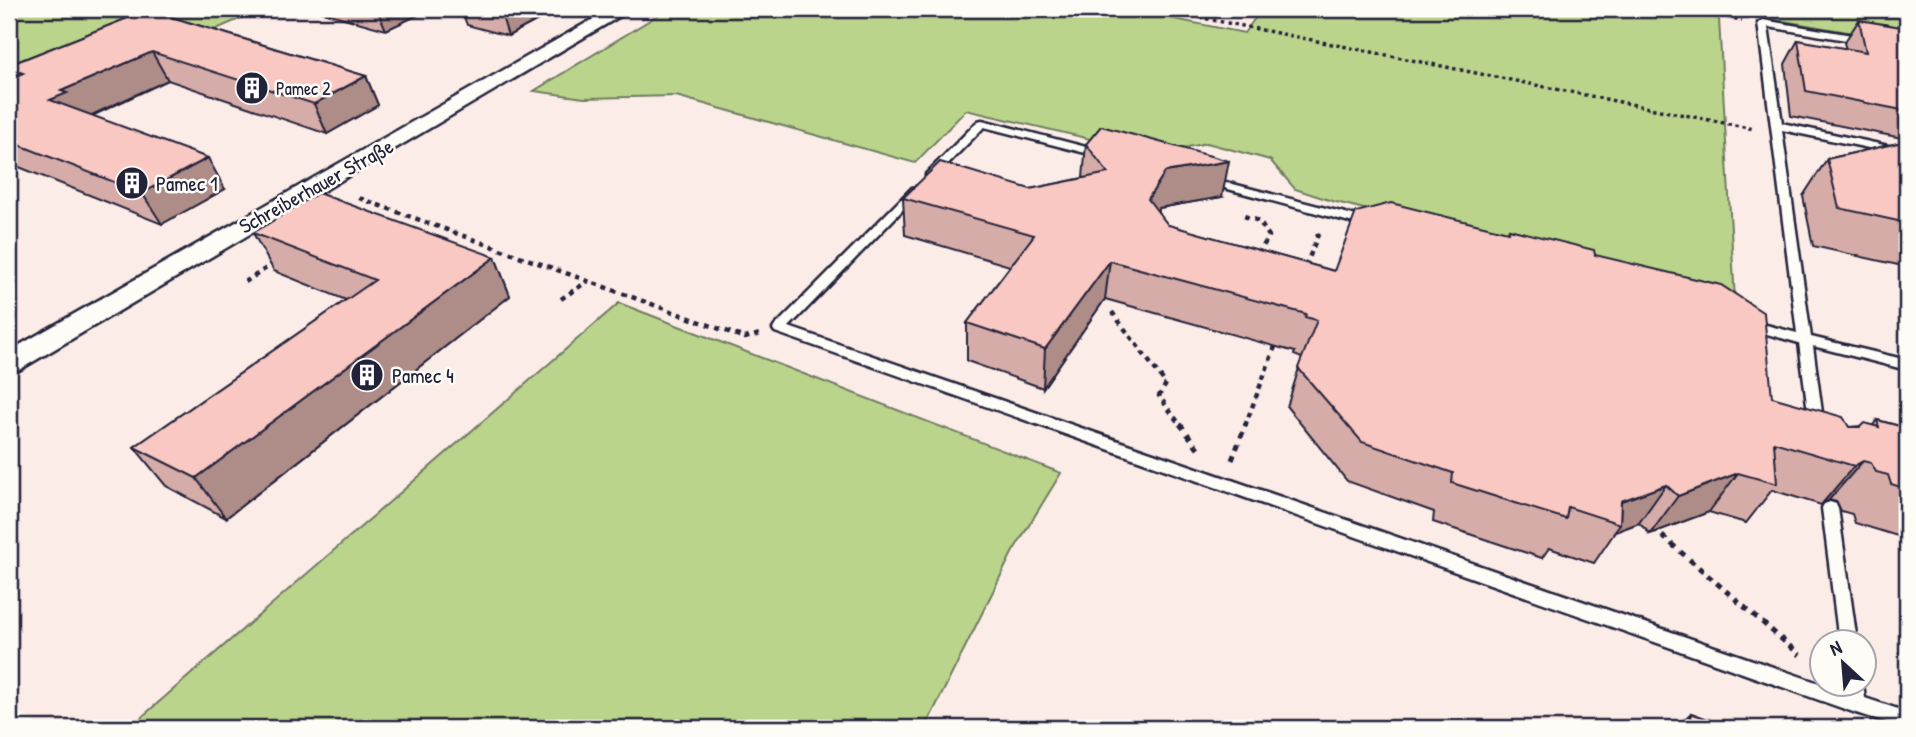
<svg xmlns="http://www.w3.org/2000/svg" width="1916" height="737" font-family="'Patrick Hand',sans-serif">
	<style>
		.built { fill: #fcece7; fill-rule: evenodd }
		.green { fill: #bbd48b; stroke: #6e7b63; stroke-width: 2 }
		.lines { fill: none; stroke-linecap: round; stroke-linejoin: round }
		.lane-casing { stroke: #22223b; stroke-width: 5 }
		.street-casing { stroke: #22223b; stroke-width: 5 }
		.path-far2 { stroke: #22223b; stroke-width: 3.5; stroke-dasharray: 3.5 3.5; stroke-linecap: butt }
		.path-far1 { stroke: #22223b; stroke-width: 4.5; stroke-dasharray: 5 5; stroke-linecap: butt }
		.path { stroke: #22223b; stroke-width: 5; stroke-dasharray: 6 6; stroke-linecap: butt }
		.lane { fill: #fdfcf7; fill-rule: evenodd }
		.street { fill: #fdfcf7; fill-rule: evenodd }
		.wall { fill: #d6aca8; stroke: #22223b; stroke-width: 2 }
		.shaded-wall { fill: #ae8c88; stroke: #22223b; stroke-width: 2 }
		.building { fill: #f9c8c3; stroke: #22223b; stroke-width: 2 }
		.labels { text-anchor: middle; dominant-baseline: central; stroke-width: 5; stroke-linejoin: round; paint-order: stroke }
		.far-poi-label { font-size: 18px; fill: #22223b; stroke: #fdfcf7; text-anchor: start }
		.poi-label { font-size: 21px; fill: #22223b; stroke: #fdfcf7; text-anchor: start }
		.street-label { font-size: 21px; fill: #22223b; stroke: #fdfcf7 }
	</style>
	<rect width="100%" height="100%" fill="#fdfcf7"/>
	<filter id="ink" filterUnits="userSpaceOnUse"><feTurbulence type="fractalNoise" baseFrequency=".0143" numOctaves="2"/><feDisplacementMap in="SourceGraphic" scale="14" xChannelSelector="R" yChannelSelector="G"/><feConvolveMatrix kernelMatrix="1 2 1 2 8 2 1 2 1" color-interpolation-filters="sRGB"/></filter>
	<g filter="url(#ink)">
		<g class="built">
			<path d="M262,9h406l-133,82 49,7 92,-2 239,67 51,-53 188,44 53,-11 63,17 25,29 37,12 403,100 -16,-282 -56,-10h49l195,33v686h-982l87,-175 48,-80 -441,-170 -490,425h-87l-33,-23v-629l134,-54 53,16zM1822,642h42v42h-42z"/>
			<polygon points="1124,9 1262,9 1245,33"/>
		</g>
		<g class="green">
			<polygon points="9,9 262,9 196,38 143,22 9,76"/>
			<polygon points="668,9 1124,9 1244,33 1262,9 1663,9 1719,19 1735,301 1332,201 1295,189 1270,160 1207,143 1154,154 966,110 915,163 676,96 584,98 534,91"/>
			<polygon points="1712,9 1907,9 1907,42"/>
			<polygon points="619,303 1061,473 1012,553 925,728 129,728"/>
		</g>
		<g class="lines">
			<defs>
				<g id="lane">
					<polygon points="1763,20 1864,37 1869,40 1864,43 1768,27 1782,123 1907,150 1907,156 1782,130 1811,337 1907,360 1907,370 1813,346 1824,427 1822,431 1812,431 1810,427 1799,343 1742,327 1740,324 1747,320 1797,333 1758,23"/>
					<polygon points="982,120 1109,153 1110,155 1105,158 984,127 934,178 926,178 926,174 978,121"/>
					<polygon points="1206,177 1376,221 1378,224 1372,228 1202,182 1202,178"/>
					<polygon points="916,187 920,188 920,192 789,327 1822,684 1845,691 1845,684 1863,684 1865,698 1907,712 1907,728 1856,713 775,332 773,329 775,326 912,188"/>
					<polygon points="1830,502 1836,504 1838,508 1857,642 1839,642 1822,508 1824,504"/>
				</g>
				<polygon id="street" points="611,9 632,9 19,370 9,372 9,351"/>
			</defs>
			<use href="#lane" class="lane-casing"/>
			<use href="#street" class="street-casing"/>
			<g class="path-far2">
				<polyline points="1158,9 1754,129"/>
				<polyline points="1679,9 1742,20"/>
				<polyline points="164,17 192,9"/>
			</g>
			<g class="path-far1">
				<polyline points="359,198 745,338 760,334"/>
				<polyline points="1244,216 1259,221 1269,236 1259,253"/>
				<polyline points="1306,266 1319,232"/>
				<polyline points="245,282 274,263"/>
				<polyline points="561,299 588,281"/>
				<polyline points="1112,312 1166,384 1159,396 1181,426"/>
				<polyline points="1245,426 1276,344"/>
			</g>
			<g class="path">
				<polyline points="1180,424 1198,448"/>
				<polyline points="1232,460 1246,424"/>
				<polyline points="1653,528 1800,655"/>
			</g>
			<use href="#lane" class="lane"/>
			<use href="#street" class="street"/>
		</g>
		<g class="wall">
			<polygon points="312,9 431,9 386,30"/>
			<polygon points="461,9 558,9 508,36 467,25"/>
			<polygon points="148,10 366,76 378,105 327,134 168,80 92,116 225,189 162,224 9,163 9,79 13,77 9,71 9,65"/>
			<polygon points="1859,20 1907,28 1907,139 1791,116 1785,64 1798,40 1846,49 1844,43"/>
			<polygon points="1907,141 1907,267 1813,246 1803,196 1827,159"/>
			<polygon points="1086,144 1222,197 1159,208 1157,211 1168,225 1334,271 1508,232 1509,229 1595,255 1772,397 1849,427 1873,425 1877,420 1907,428 1907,539 1855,523 1852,514 1841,511 1837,502 1829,500 1821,505 1772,490 1746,523 1709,512 1650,534 1639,523 1615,532 1594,563 1549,548 1542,558 1433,522 1434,512 1347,481 1287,407 1302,358 1294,355 1295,352 1105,299 1043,388 967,361 967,323 1010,266 905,235 903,198 1030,189 1083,178"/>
			<polygon points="253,233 495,257 510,296 226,518 166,486 134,447 346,300 274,271"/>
			<polygon points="1691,713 1732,728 1682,728 1682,722"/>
		</g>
		<g class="shaded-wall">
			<polygon points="390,9 431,9 386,30 379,14"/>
			<polygon points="509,9 558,9 508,36 501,13"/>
			<polygon points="152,52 168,80 83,119 50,100 61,91"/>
			<polygon points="366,76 378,105 327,134 314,104"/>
			<polygon points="208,158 225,189 162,224 142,193"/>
			<polygon points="1229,161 1222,197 1159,208 1142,237 1148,199 1165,172"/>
			<polygon points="495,257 510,296 226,518 196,478"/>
			<polygon points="1110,261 1105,299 1043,388 1045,349"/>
			<polygon points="1863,461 1829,500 1821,505 1854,466"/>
			<polygon points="1738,473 1709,512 1650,534 1678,496"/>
			<polygon points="1666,485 1639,523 1614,532 1620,524 1621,501"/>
		</g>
		<g class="building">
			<polygon points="361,9 390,9 379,14"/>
			<polygon points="485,9 509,9 501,13"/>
			<polygon points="148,10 366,76 314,104 152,52 61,91 67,93 50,100 208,158 142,193 9,141 9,79 23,73 9,68 9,65"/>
			<polygon points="1859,20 1907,28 1907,111 1806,91 1798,40 1866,52"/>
			<polygon points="1101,126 1229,161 1165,172 1148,199 1168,225 1334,271 1356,212 1391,203 1508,232 1509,229 1594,250 1595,255 1721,285 1764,313 1772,397 1843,417 1849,427 1860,427 1864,423 1879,427 1877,420 1907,428 1907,489 1891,484 1888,475 1876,472 1871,463 1863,461 1854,466 1774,442 1777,484 1738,473 1678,496 1666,485 1621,501 1620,524 1568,507 1566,519 1452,483 1453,473 1362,442 1298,368 1317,320 1305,317 1306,314 1110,261 1045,349 967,323 1034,235 903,198 940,162 1030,189 1108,173 1086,144"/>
			<polygon points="1907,141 1907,223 1839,208 1827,159"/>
			<polygon points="318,193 495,257 196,478 134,447 375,280 253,233"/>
			<polygon points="1691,713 1732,728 1691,728"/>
		</g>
	</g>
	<defs>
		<symbol id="building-disc" viewBox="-11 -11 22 22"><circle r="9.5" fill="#22223b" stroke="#fdfcf7"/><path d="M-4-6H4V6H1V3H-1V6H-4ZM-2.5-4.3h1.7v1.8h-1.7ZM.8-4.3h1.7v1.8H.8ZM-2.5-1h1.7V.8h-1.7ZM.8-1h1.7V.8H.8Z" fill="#fff"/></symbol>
	</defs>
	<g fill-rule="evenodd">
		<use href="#building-disc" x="233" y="69" width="38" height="38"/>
		<use href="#building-disc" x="113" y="164" width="38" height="38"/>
		<use href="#building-disc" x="348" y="356" width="38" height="38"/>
	</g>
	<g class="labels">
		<g class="far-poi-label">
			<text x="276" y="88">Pamec 2</text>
		</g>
		<g class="poi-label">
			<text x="156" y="183">Pamec 1</text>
			<text x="392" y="375">Pamec 4</text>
		</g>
		<g class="street-label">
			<text transform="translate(316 186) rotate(-29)">Schreiberhauer Straße</text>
		</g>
	</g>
	<rect width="1916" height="737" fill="none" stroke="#fdfcf7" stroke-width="35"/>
	<rect x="18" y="18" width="1881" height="702" fill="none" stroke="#22223b" stroke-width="2.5" filter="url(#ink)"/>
	<g transform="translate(1843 663) rotate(334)"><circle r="33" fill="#fdfcf7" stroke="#a5a5ac" stroke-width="2"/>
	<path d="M0-5L12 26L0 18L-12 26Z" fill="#22223b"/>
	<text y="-10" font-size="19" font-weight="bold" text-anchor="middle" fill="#22223b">N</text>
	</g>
</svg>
